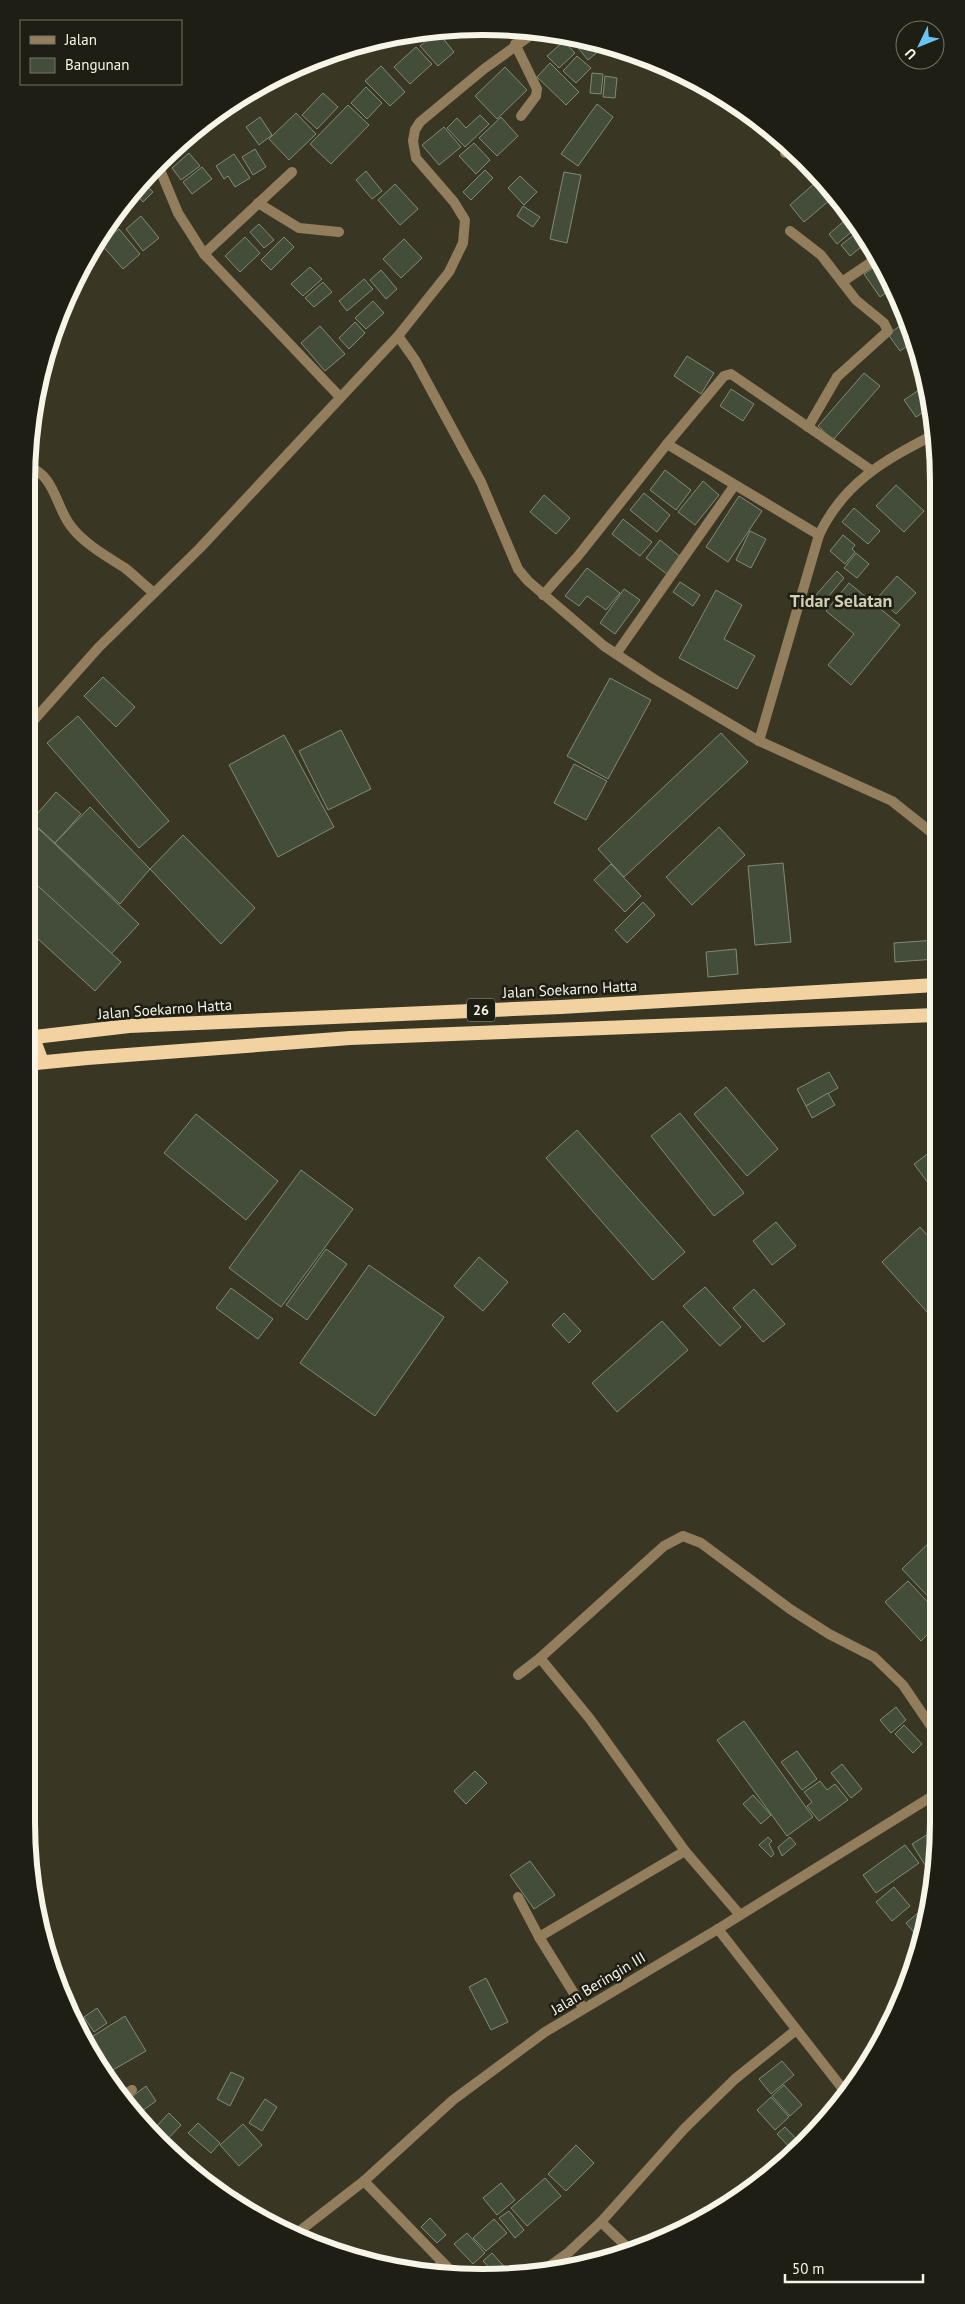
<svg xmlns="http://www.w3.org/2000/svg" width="965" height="2304" font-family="'PT Sans',sans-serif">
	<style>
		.building { fill: #444d3a; stroke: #808b76 }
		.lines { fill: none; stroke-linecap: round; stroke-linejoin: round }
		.minor { stroke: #927d5d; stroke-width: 10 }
		.tertiary { stroke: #927d5d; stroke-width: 10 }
		.trunk { stroke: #f2d2a1; stroke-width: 14 }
		.labels { text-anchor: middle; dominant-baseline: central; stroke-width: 5; stroke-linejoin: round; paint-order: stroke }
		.shield { fill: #1f1e15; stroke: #b6b4a9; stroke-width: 1 }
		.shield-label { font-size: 14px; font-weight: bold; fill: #f6f5e8 }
		.street-label { font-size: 15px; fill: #f6f5e8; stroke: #1f1e15 }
		.quarter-label { font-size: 18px; font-weight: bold; fill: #d0ceb5; stroke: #1f1e15 }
		.rim { fill: none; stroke: #f6f5e8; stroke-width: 6 }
	</style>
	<rect width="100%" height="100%" fill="#393723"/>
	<g class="building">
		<polygon points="437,31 454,52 438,66 420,46"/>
		<polygon points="568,36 606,45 588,60"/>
		<polygon points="564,41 575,53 559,68 547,56"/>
		<polygon points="416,47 432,64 410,84 394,67"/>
		<polygon points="577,56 591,68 576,83 563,71"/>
		<polygon points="550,63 579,92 566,105 537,77"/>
		<polygon points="381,66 405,92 390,106 365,81"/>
		<polygon points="505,67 527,90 497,119 475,96"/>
		<polygon points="592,73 603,74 601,94 590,93"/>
		<polygon points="605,76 617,78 615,98 603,97"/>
		<polygon points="366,87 382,103 367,119 351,103"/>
		<polygon points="323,93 338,107 317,129 302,115"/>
		<polygon points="597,104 613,117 578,166 561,154"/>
		<polygon points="348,105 369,125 331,164 310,144"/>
		<polygon points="296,113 316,134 289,160 269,139"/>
		<polygon points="480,115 489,124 465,147 447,128 457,118 466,128"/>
		<polygon points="260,117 272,135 259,145 246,127"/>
		<polygon points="501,117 518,136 497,156 479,138"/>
		<polygon points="444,127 461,147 439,165 422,145"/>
		<polygon points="474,143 490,160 476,174 459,156"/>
		<polygon points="255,149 266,167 253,175 242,157"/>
		<polygon points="189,153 200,166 181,180 172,168"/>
		<polygon points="234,154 250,178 235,187 228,176 224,179 216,166"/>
		<polygon points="202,167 212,179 192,194 183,182"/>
		<polygon points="485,170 493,178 471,200 463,192"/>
		<polygon points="366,171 382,191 372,199 356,180"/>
		<polygon points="564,172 581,175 567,243 550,239"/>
		<polygon points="520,176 537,192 524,205 508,188"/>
		<polygon points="141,180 153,192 143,202 133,191"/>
		<polygon points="816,182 831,199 804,222 790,205"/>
		<polygon points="395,184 418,209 400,225 378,200"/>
		<polygon points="523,206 540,217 533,227 517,216"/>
		<polygon points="141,216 159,238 143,251 126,229"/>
		<polygon points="850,216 857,227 837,244 829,234"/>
		<polygon points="259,224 274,240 264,248 250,232"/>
		<polygon points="119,229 140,254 123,269 101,244"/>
		<polygon points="859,231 866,243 850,256 841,245"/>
		<polygon points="245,237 260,253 240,272 225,256"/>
		<polygon points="284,237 294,247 271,270 261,260"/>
		<polygon points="404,239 422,258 401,278 383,259"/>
		<polygon points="879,264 893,288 880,297 864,274"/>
		<polygon points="310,267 322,279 303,296 291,284"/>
		<polygon points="381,270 397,289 386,299 370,280"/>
		<polygon points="364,279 373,289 347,311 339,301"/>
		<polygon points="323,282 332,292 314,307 305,298"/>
		<polygon points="373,301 384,313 366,329 355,318"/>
		<polygon points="355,322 365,333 349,349 339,338"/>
		<polygon points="906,322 913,342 900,351 888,334"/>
		<polygon points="320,326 345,354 325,371 301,343"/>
		<polygon points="687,356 714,373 701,394 674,376"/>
		<polygon points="864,373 880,386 833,440 818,426"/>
		<polygon points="925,386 935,423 932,427 922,413 916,417 904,400"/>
		<polygon points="731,389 754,404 743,421 720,406"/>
		<polygon points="665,470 691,490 676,510 650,490"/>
		<polygon points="703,481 719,495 695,525 678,512"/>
		<polygon points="896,485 924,511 904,532 876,506"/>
		<polygon points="644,493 670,515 657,532 630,510"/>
		<polygon points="544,495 570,518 556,534 530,512"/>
		<polygon points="739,496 762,511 728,562 706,547"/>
		<polygon points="854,508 880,531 868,544 842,522"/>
		<polygon points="623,519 652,542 640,556 612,534"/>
		<polygon points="750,531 766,539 751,568 736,560"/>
		<polygon points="843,535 855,545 852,549 855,552 845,564 830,551"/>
		<polygon points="660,540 682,558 668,575 646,558"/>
		<polygon points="856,553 869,564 857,578 844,568"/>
		<polygon points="587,568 620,593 606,610 587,596 579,606 565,596"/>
		<polygon points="837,571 844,578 823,603 815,596"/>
		<polygon points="897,576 916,593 896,614 878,597"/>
		<polygon points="680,582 700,595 693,606 673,592"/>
		<polygon points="849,583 900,625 851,685 828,665 854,634 826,611"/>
		<polygon points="624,589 640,600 615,634 600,623"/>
		<polygon points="716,590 742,605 724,639 755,656 737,689 679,658"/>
		<polygon points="26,648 37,653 29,672 26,670"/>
		<polygon points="103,677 135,707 116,727 84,696"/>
		<polygon points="610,678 651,700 608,779 567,756"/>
		<polygon points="78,716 169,821 139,848 47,743"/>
		<polygon points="341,730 371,789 328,810 299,751"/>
		<polygon points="721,733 748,762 624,877 598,849"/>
		<polygon points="284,735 334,827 278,857 229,765"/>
		<polygon points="574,764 607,781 586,820 554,803"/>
		<polygon points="56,792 81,814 55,843 31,821"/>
		<polygon points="90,807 150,869 120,904 55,843"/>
		<polygon points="719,827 745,855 692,905 666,877"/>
		<polygon points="39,829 139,924 110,955 26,876 26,843"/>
		<polygon points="183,835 255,908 221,944 150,869"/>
		<polygon points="783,863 791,942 755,945 748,866"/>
		<polygon points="611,864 641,896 625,912 594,880"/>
		<polygon points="26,875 121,962 95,991 26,928"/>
		<polygon points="643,902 655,915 627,943 615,930"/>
		<polygon points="936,940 936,959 895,962 894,943"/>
		<polygon points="736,949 738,974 708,977 706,952"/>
		<polygon points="829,1072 838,1088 806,1106 797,1089"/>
		<polygon points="726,1087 778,1149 747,1176 694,1114"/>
		<polygon points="828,1093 835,1105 812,1118 806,1106"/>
		<polygon points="680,1113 744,1193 714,1216 651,1136"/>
		<polygon points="196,1114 278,1181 246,1220 164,1153"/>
		<polygon points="577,1130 685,1252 653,1280 546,1158"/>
		<polygon points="937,1147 937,1195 914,1164"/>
		<polygon points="301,1170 353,1209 281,1307 229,1268"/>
		<polygon points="776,1222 796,1246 772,1265 753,1241"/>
		<polygon points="920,1227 937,1246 937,1323 882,1262"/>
		<polygon points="326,1249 347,1264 307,1320 286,1305"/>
		<polygon points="479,1257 508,1282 483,1311 454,1286"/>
		<polygon points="369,1265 444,1317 375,1416 300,1363"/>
		<polygon points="705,1287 741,1327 720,1346 683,1306"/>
		<polygon points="231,1288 273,1319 258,1339 216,1308"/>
		<polygon points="754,1289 785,1324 763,1342 733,1308"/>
		<polygon points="564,1313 581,1331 569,1343 552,1325"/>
		<polygon points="662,1321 688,1350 617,1412 592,1383"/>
		<polygon points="938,1534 938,1607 902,1569"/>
		<polygon points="908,1581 938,1613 938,1624 921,1641 885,1602"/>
		<polygon points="896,1707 906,1720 891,1733 880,1720"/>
		<polygon points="744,1721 813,1817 787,1836 717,1740"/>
		<polygon points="904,1725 922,1744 913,1753 895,1734"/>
		<polygon points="797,1751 817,1779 802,1790 781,1762"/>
		<polygon points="842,1764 862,1789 851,1798 831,1773"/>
		<polygon points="475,1771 487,1783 466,1804 454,1791"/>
		<polygon points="820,1781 827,1790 835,1784 848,1800 819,1821 807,1806 812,1802 804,1792"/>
		<polygon points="753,1795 771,1815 761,1824 743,1804"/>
		<polygon points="938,1828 930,1873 912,1844"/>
		<polygon points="768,1837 772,1841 769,1844 774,1854 771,1857 759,1845"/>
		<polygon points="790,1837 796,1844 782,1856 778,1847"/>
		<polygon points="905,1845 919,1863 876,1893 863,1875"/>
		<polygon points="530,1861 555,1895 534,1909 510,1875"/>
		<polygon points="894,1887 910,1906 892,1921 876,1902"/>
		<polygon points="918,1913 923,1918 920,1933 917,1936 906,1923"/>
		<polygon points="486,1978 508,2022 491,2030 469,1987"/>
		<polygon points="97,2008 107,2023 94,2032 84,2017"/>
		<polygon points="125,2016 146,2051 111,2071 90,2038"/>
		<polygon points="89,2039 101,2059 96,2062 84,2042"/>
		<polygon points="782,2061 794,2075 771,2094 759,2079"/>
		<polygon points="231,2072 244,2078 230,2106 217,2099"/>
		<polygon points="784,2085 802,2105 790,2116 772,2096"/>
		<polygon points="146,2086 156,2101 135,2116 125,2102"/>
		<polygon points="771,2097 789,2117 775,2130 757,2110"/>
		<polygon points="265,2099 277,2107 262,2131 249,2123"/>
		<polygon points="169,2113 181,2125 165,2142 153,2130"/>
		<polygon points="198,2123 220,2143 211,2153 188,2133"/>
		<polygon points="243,2124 262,2145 239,2166 220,2145"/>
		<polygon points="785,2127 800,2143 792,2150 777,2134"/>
		<polygon points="576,2145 594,2163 566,2191 548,2174"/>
		<polygon points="545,2178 561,2196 527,2226 511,2208"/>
		<polygon points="501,2183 515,2200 497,2215 483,2198"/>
		<polygon points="509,2211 524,2230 515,2238 499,2218"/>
		<polygon points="430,2218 446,2235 437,2243 421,2227"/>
		<polygon points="494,2219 507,2233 486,2251 473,2238"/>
		<polygon points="467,2233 485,2253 473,2264 454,2244"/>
		<polygon points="492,2253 510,2273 507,2275 497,2276 483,2261"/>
	</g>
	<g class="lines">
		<g class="minor">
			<polyline points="515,44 537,89 536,96 521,116"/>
			<polyline points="785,153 789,149"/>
			<polyline points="158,165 178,213 204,254 340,397"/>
			<polyline points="258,203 299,228 339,232"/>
			<polyline points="790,231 821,255 842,282"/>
			<polyline points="204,254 292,172"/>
			<polyline points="398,336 415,360 481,482 518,569 528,581 604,646 654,679 759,741 892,801 936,836"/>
			<polyline points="808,427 837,377 888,331 884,323 856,300 842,282 876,259"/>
			<polyline points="667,444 724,376 731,374 871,470"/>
			<path d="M29,467c25,8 27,39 41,58 13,18 36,31 55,43 10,8 19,17 29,25"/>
			<polyline points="543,595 578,556 667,444 819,535"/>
			<polyline points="616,654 734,486"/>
			<path d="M759,741l60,-206c25,-53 66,-75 116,-101"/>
			<polyline points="540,1658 590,1719 685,1851 740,1915"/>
			<polyline points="518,1675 540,1658 664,1546 683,1536 701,1543 790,1609 829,1634 874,1657 903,1685 939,1738"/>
			<polyline points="518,1897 539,1937"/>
			<polyline points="718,1929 846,2093"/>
			<polyline points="583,2008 539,1937 685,1851"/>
			<polyline points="121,2097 132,2090"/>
			<polyline points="628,2248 601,2222 684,2129 735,2079 796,2030"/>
			<polyline points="541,2272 569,2252 601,2222"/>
			<polyline points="432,2273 442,2263"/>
		</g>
		<g class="tertiary">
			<polyline points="26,729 99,647 200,548 398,336 449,272 463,243 465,220 454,202 416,158 413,141 415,130 420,122 484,69 538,30"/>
			<polyline points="364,2181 455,2275"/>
			<polyline points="297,2233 364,2181 453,2100 545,2032 718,1929 939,1792"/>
		</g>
		<g class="trunk">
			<polyline points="26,1038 129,1026 561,1007 936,985"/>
			<polyline points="33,1038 42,1062"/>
			<polyline points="26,1064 87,1058 350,1038 936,1015"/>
		</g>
	</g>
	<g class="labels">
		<rect class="shield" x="467" y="998.5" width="28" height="23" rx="4"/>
		<g class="shield-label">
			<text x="481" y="1010">26</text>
		</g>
		<g class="street-label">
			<text transform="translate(570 989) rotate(-3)">Jalan Soekarno Hatta</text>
			<text transform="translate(165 1009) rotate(-4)">Jalan Soekarno Hatta</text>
			<text transform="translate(598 1983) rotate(-31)">Jalan Beringin III</text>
		</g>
		<g class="quarter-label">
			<text x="841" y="600">Tidar Selatan</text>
		</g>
	</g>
	<path d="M0 0H965V2304H0ZM482 35H483A447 447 0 0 1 930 482V1822A447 447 0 0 1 483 2269H482A447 447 0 0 1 35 1822V482A447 447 0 0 1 482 35Z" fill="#1f1e15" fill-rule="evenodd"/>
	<path class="rim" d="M482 35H483A447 447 0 0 1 930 482V1822A447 447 0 0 1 483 2269H482A447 447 0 0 1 35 1822V482A447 447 0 0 1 482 35Z"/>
	<rect x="20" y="20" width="162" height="65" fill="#1f1e15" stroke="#757469"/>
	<rect x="30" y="36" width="25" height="8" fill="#927d5d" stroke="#757469"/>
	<text x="65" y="45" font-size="15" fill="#f6f5e8">Jalan</text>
	<rect x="30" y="58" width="25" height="15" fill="#444d3a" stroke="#757469"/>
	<text x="65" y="70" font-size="15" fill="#f6f5e8">Bangunan</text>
	<g transform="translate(920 45) rotate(227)"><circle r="24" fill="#1f1e15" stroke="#757469"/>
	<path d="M0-4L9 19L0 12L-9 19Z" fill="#69c4f1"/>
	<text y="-8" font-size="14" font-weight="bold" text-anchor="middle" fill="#f6f5e8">U</text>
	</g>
	<path d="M785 2274v8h138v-8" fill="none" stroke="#f6f5e8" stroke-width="2.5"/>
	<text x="792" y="2274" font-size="15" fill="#f6f5e8" stroke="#1f1e15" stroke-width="4" paint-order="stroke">50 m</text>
</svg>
